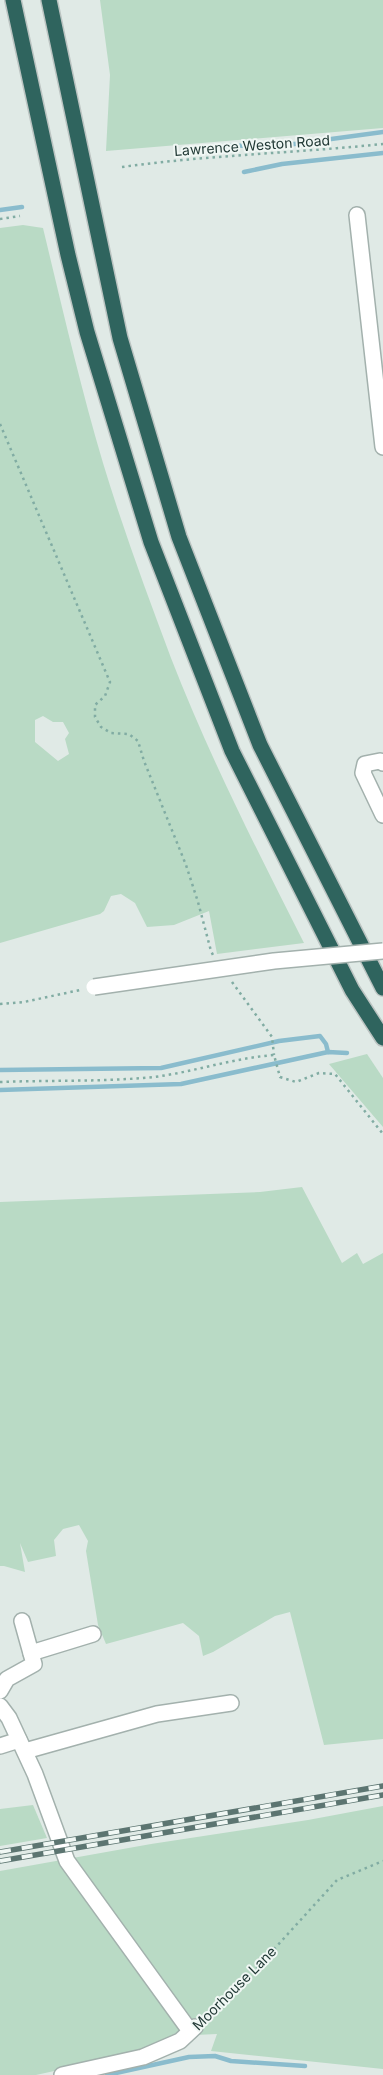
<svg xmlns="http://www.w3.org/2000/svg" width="383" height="2075" font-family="Inter,sans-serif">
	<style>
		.green { fill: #b9dac5; fill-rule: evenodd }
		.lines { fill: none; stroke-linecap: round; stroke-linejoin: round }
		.stream { stroke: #8abccd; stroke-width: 4.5 }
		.minor-casing { stroke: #a3b1ad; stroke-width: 18 }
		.highway-casing { stroke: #bcc4c2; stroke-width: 18 }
		.path { stroke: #81aca3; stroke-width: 2.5; stroke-dasharray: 2.5 4; stroke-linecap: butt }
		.minor { stroke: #fff; stroke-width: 15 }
		.highway { stroke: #2f645e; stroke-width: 15 }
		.rail-casing { stroke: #5c7571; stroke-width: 5.5 }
		.rail { stroke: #f0f7f4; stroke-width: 4; stroke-dasharray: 11; stroke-linecap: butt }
		.minor-bridge-casing { stroke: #a3b1ad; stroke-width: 18; stroke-linecap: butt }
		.minor-bridge { stroke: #fff; stroke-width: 15 }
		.labels { text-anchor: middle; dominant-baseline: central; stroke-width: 4; stroke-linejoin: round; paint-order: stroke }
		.street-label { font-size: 14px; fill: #213935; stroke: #f0f7f4 }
	</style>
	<rect width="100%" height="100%" fill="#e0eae6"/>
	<g class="green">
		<polygon points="100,0 383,0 383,128 106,151 110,75"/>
		<path d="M23,225l20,3c19,79 37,157 60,235 20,66 44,131 68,195 38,98 86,192 133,285l-87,11 -8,-43 -35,14 -27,2 -12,-24 -14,-9 -10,2 -7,15 -4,3 -100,29v-715zM43,716l10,6h10l6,11 -4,6 4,15 -11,7 -23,-19v-22z"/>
		<polygon points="367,1054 383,1078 383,1127 329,1064"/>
		<polygon points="302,1187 342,1263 357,1253 363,1264 383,1253 383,1739 324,1745 290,1612 275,1616 213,1652 203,1656 199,1636 183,1623 106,1644 98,1625 86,1551 88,1541 79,1525 63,1529 54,1540 56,1556 28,1562 20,1543 25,1572 4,1566 0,1566 0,1202 260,1192"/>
		<polygon points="33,1805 47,1838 0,1846 0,1809"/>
		<polygon points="383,1806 383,2069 211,2051 217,2034 195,2035 104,2060 36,2075 0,2075 0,1871 151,1844 308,1820"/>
	</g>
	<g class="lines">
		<g class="stream">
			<polyline points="225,146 287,145 383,132"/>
			<polyline points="244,172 282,164 383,153"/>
			<polyline points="0,210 22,207"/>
			<polyline points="0,1070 161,1068 279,1041 320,1036 326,1044 328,1052"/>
			<polyline points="0,1090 181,1084 328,1052 347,1053"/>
			<polyline points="107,2075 189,2057 215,2056 231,2061 305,2066"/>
		</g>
		<defs>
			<g id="minor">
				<polyline points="357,215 383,447"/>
				<polyline points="383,763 380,761 365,764 363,773 383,815"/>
				<polyline points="31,1653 93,1634"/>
				<polyline points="0,1691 7,1679 34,1664 22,1621"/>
				<polyline points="0,1706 9,1718 35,1774 67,1861 190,2031"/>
				<polyline points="0,1746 19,1740"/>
				<polyline points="25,1751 157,1714 231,1703"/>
				<polyline points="62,2075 143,2057 180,2041 195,2027"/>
			</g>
			<g id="highway">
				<polyline points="13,0 68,255 87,332 151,542 232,751 352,990 383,1038"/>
				<polyline points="49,0 120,338 179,537 260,745 383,988"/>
			</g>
		</defs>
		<use href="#minor" class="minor-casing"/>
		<use href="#highway" class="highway-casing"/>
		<g class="path">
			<path d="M122,167c87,-12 174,-14 261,-23"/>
			<polyline points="0,219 20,216"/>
			<polyline points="0,424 110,682 105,696 95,705 95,717 101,727 111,733 129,734 138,741 144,761 186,865 198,902 211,951 213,955"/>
			<polyline points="232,982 272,1037 274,1055"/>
			<polyline points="0,1004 24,1002 80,990"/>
			<path d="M0,1082c51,-2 103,0 154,-5 40,-5 79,-19 120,-22l6,22 16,5 23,-9 16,1 48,60"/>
			<polyline points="205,2018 245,1981 337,1880 383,1861"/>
		</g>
		<use href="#minor" class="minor"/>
		<use href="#highway" class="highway"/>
		<defs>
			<g id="rail">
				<polyline points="0,1852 383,1786"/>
				<polyline points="0,1861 383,1795"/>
			</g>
		</defs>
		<use href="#rail" class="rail-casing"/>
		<use href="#rail" class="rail"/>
		<defs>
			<polyline id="minor-bridge" points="94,987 274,961 383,951"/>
		</defs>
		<use href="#minor-bridge" class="minor-bridge-casing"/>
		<use href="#minor-bridge" class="minor-bridge"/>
	</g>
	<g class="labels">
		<g class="street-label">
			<text transform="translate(252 145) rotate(-4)">Lawrence Weston Road</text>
			<text transform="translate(234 1988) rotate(-45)">Moorhouse Lane</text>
		</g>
	</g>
</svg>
